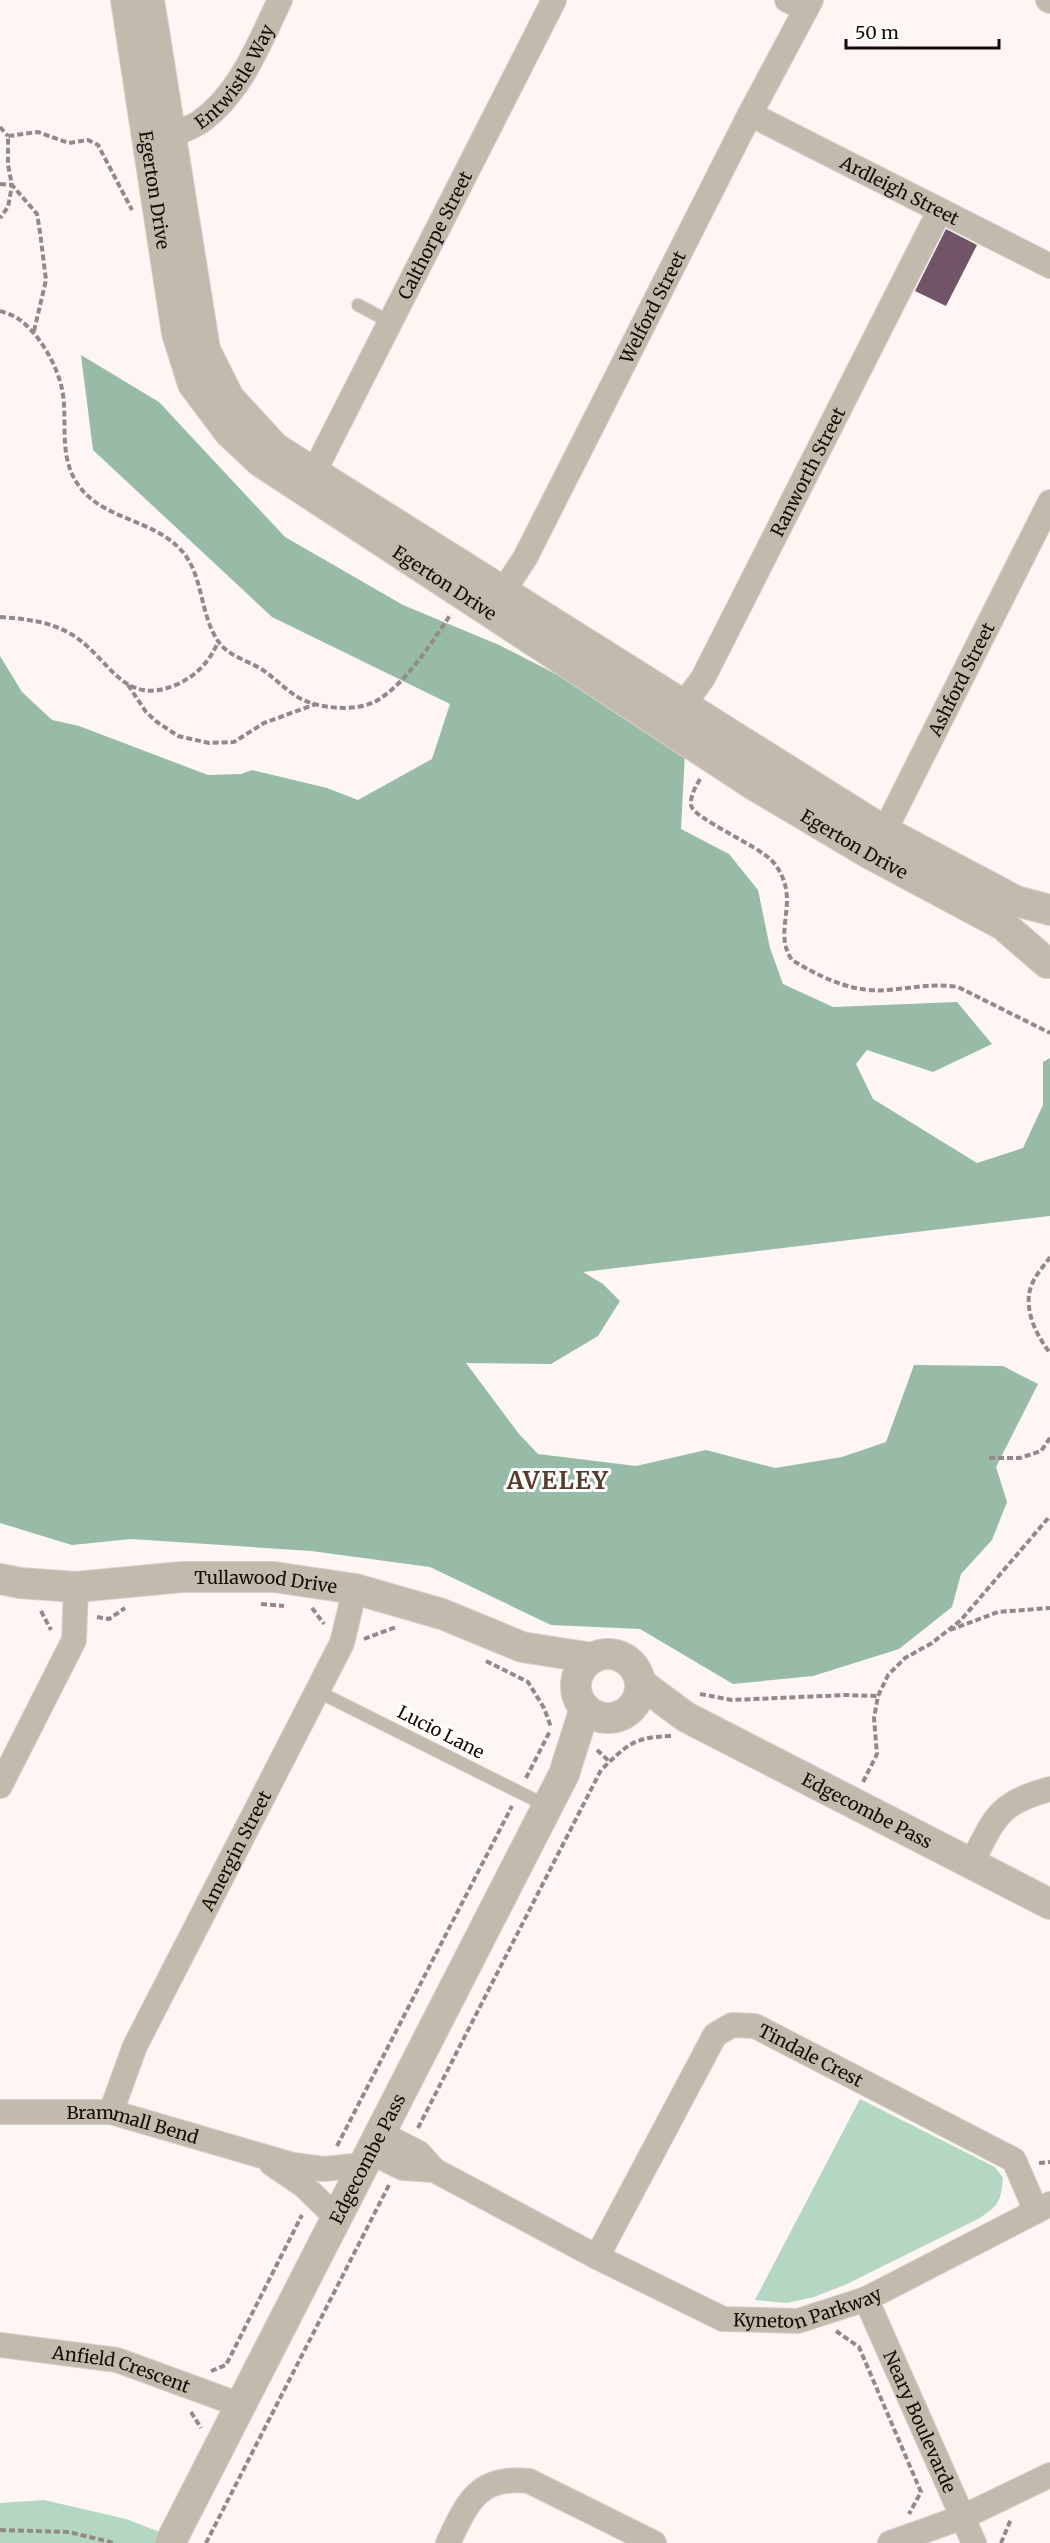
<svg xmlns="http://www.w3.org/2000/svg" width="1050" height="2543" font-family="Merriweather,serif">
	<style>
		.green { fill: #b3d7c2 }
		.forest { fill: #97bba7 }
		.building { fill: #715468 }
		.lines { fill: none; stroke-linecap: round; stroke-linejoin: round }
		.service-casing { stroke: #d8d0cc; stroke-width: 14 }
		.minor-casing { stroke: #d8d0cc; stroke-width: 26 }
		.tertiary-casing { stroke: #d8d0cc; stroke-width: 32 }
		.path { stroke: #938a85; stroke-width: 4; stroke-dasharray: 6 3; stroke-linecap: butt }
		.service { stroke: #c2baac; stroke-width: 12 }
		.minor { stroke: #c2baac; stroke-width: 24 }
		.tertiary { stroke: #c2baac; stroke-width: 30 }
		.labels { text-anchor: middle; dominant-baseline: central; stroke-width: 6; stroke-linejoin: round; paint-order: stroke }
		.street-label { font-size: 18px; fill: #160b05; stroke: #fff }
		.district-label { font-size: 24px; font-weight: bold; letter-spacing: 1.5px; fill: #583c2a; stroke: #fff }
	</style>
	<rect width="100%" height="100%" fill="#fdf6f2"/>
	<g class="green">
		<path d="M860,2099l135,68 8,11c-2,24 -5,28 -25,41l-131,65 -33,13 -27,6 -32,-3z"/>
		<polygon points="44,2500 126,2519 170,2536 167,2543 0,2543 0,2503"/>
	</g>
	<polygon class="forest" points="81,355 159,402 285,537 403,605 499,645 628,711 685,753 681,829 729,854 758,890 770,948 783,984 833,1007 957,1002 992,1044 933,1072 867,1050 856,1064 873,1099 977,1163 1023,1148 1043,1105 1043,1062 1050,1058 1050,1216 583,1272 603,1284 620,1301 598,1336 551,1364 466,1363 519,1434 538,1454 636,1466 706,1450 775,1468 842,1457 886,1442 914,1365 1003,1366 1038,1384 996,1467 1007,1502 992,1540 961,1574 952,1607 899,1649 813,1676 733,1684 640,1629 551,1625 430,1567 311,1551 131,1539 72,1545 0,1523 0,656 22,692 52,720 79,726 208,775 241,774 252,770 327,788 358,800 432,759 450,704 272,617 93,450"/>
	<polygon class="building" points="946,229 977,245 946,306 915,291"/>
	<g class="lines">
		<defs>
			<g id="service">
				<polyline points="358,305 390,322"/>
				<polyline points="317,1691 547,1806"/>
			</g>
			<g id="minor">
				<polyline points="787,0 806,9"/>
				<polyline points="1048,0 1050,1"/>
				<path id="s1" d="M750,114l300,152"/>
				<path id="s2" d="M171,136c9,-5 20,-8 29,-14 41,-29 59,-79 80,-122"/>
				<path id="s3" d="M314,472l240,-472"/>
				<path id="s4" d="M494,605l31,-47 225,-444 61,-114"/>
				<path id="s5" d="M673,719l30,-41 237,-468"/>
				<path id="s6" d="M876,848l174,-346"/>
				<polyline points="0,1786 74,1640 76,1587"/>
				<path d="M971,1864c24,-46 26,-61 79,-75"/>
				<path id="s7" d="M0,2112h111l182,53 31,4 39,-4"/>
				<path id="s8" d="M111,2112l24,-66 207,-403 13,-54"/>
				<path id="s9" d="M380,2133l39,20 15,17 163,87 126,62 75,2 68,-22 184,-95"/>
				<polyline points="370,2152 403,2168 434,2170"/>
				<polyline points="272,2164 303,2185 337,2218"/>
				<path id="s10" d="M597,2257l118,-222 17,-10 23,1 259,134 22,51"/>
				<path id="s11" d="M866,2299l108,244"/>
				<path id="s12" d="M0,2345l117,15 123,45"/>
				<path d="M448,2543c19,-40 30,-68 81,-62l125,62"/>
				<polyline points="890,2543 963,2517 1050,2475"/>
			</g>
			<g id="tertiary">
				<path id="s13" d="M126,0l51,333 16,51 36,48 32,30 493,323 118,70 131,70 44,38"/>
				<polyline points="149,0 205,350 229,398 275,448 884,831 1016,901 1050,910"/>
				<path id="s14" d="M0,1579l20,4 56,4 106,-10h92l81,12 87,25 80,33 70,11"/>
				<circle cx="608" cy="1686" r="32"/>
				<path id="s15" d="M640,1683l46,34 364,187"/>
				<path id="s16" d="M170,2543l394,-769 21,-66"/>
			</g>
		</defs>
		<use href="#service" class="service-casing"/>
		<use href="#minor" class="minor-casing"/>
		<use href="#tertiary" class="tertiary-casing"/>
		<g class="path">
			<polyline points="0,127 8,136"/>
			<polyline points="0,184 12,185 8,207 0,218"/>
			<path d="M0,311c7,2 15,5 20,9 20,15 37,45 42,69 6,29 -3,61 12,89 22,42 77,39 107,72 23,25 18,63 37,91 11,17 34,20 49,32 12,9 22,20 36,27 21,9 55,12 75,0 31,-20 53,-57 73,-86"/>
			<polyline points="34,331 46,280 40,232 37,214 12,185 8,165 8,136 38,132 69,143 88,140 98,145 132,210"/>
			<path d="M0,617c25,2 49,4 71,17 40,24 51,75 107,50 19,-9 32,-23 40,-42"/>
			<polyline points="128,685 146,712 157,722 178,736 209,743 234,742 264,723 316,704"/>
			<path d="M700,779c-4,7 -10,17 -9,26 2,14 68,40 83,58 29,37 -3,67 18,97 30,18 60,33 96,30 24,-2 46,-7 70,-3l92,46"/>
			<path d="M1050,1257c-6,9 -14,17 -18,27 -10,23 4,51 18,69"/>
			<polyline points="989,1458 1020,1458 1041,1451 1050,1438"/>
			<polyline points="261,1604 284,1606"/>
			<polyline points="312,1608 324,1624"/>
			<polyline points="41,1611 51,1630"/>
			<polyline points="97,1617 109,1619 125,1608"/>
			<polyline points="950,1630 998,1612 1050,1608"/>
			<polyline points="364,1639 396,1627"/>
			<polyline points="614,1646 632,1654 638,1660"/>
			<polyline points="486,1661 528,1682 544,1708 551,1727"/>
			<polyline points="700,1694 732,1700 846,1695 878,1696"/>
			<polyline points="597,1750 610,1762"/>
			<polyline points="526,1778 550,1731"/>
			<polyline points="863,1782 877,1754 874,1718 878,1696 888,1675 905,1658 932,1643 961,1620 1050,1516"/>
			<path d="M418,2128l183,-358c27,-26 33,-33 70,-34"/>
			<polyline points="337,2146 512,1806"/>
			<polyline points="1039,2163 1050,2162"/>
			<polyline points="836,2331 859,2347 921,2492 909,2514"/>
			<polyline points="211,2371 226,2365 302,2215"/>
			<polyline points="191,2412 201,2428"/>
			<polyline points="0,2530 69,2532 114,2543"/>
			<polyline points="206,2543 390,2183"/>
			<polyline points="1001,2543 1011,2519"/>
		</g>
		<use href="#service" class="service"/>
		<use href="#minor" class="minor"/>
		<use href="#tertiary" class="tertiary"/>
	</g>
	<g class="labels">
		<g class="street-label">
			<text stroke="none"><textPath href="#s2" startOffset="90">Entwistle Way</textPath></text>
			<text stroke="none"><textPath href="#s13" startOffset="192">Egerton Drive</textPath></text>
			<text stroke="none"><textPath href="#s1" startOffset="168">Ardleigh Street</textPath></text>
			<text stroke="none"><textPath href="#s3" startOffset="266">Calthorpe Street</textPath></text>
			<text stroke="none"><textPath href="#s4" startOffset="338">Welford Street</textPath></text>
			<text stroke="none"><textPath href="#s5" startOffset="282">Ranworth Street</textPath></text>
			<text stroke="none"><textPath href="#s13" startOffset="714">Egerton Drive</textPath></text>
			<text stroke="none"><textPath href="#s6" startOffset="189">Ashford Street</textPath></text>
			<text stroke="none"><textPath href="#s13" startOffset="1200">Egerton Drive</textPath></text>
			<text stroke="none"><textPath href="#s14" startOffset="267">Tullawood Drive</textPath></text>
			<text transform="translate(441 1732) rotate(27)">Lucio Lane</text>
			<text stroke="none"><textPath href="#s15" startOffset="261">Edgecombe Pass</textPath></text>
			<text stroke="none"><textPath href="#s8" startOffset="290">Amergin Street</textPath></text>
			<text stroke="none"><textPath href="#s10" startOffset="357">Tindale Crest</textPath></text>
			<text stroke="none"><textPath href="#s7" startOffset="134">Brammall Bend</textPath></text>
			<text stroke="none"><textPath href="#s16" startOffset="432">Edgecombe Pass</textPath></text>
			<text stroke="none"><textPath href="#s9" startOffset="478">Kyneton Parkway</textPath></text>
			<text stroke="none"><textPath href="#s12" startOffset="124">Anfield Crescent</textPath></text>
			<text stroke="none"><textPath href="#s11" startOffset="134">Neary Boulevarde</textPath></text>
		</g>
		<g class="district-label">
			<text x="558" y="1480">AVELEY</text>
		</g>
	</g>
	<path d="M846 39v9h153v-9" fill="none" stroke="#160b05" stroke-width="3"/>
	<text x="855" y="39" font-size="18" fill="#160b05" stroke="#ffffff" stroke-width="4.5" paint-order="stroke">50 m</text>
</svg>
